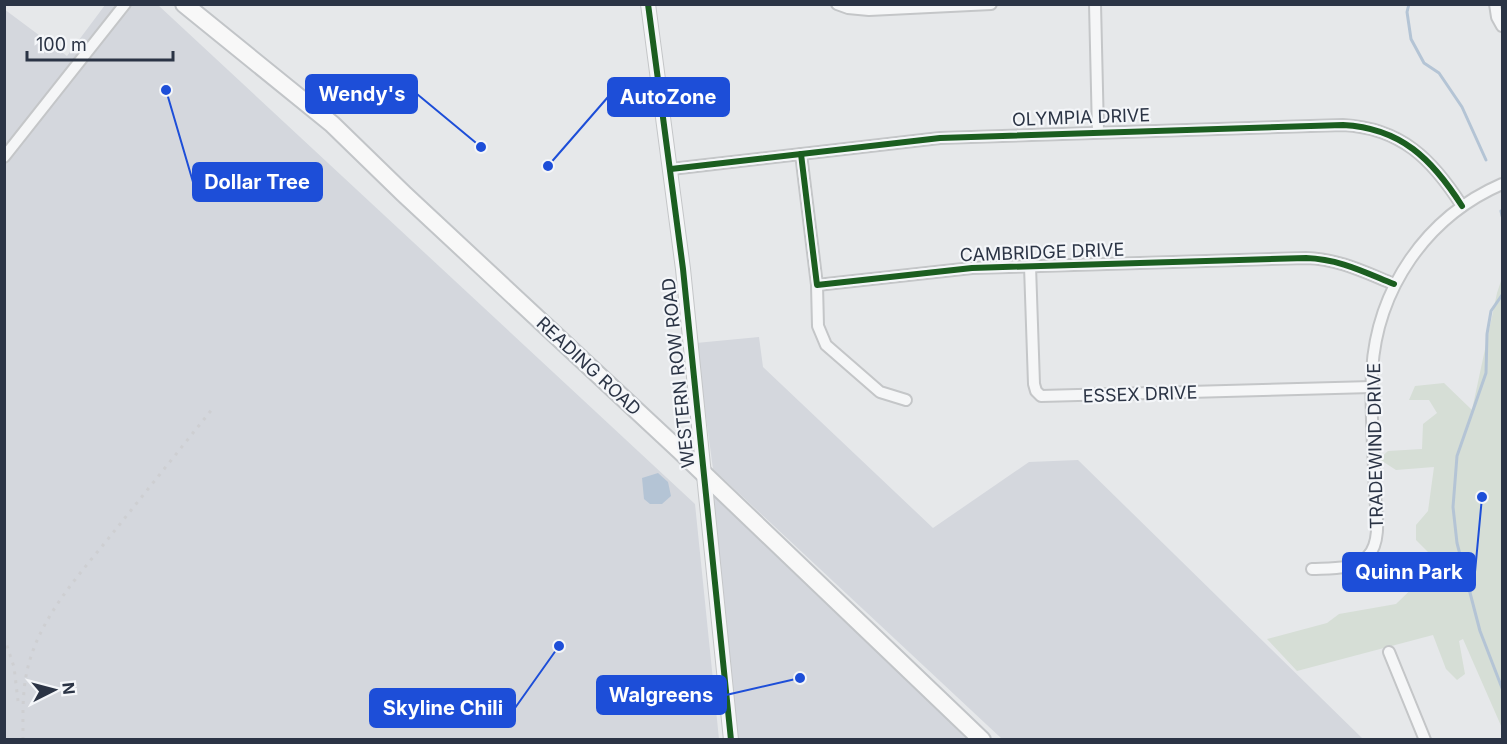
<svg xmlns="http://www.w3.org/2000/svg" width="1507" height="744" font-family="Inter,sans-serif">
	<style>
		.built { fill: #d4d7dd }
		.green { fill: #d6ded6 }
		.water { fill: #b4c4d5 }
		.lines { fill: none; stroke-linecap: round; stroke-linejoin: round }
		.stream { stroke: #b4c4d5; stroke-width: 3 }
		.minor-casing { stroke: #c4c6c8; stroke-width: 14 }
		.tertiary-casing { stroke: #c4c6c8; stroke-width: 16 }
		.primary-casing { stroke: #c2c5c8; stroke-width: 20 }
		.minor { stroke: #f5f6f7; stroke-width: 10 }
		.tertiary { stroke: #f5f6f7; stroke-width: 14 }
		.primary { stroke: #f8f8f8; stroke-width: 16 }
		.rail { stroke: #cecfd2; stroke-width: 3; stroke-dasharray: 3 6; stroke-linecap: butt }
		.cycleway-casing { stroke: #f4f6f9; stroke-width: 10 }
		.cycleway { stroke: #1b5e20; stroke-width: 6 }
		.labels { text-anchor: middle; dominant-baseline: central; stroke-width: 4.5; stroke-linejoin: round; paint-order: stroke }
		.street-label { font-size: 18px; fill: #2b3445; stroke: #f4f6f9 }
		.leader { fill: none; stroke: #1d4ed8; stroke-width: 2 }
		.callout-dot { fill: #1d4ed8; stroke: #f4f6f9; stroke-width: 2 }
		.callout { fill: #1d4ed8; stroke: #1d4ed8; stroke-width: 2 }
		.callout-label { font-size: 20px; text-anchor: middle; font-weight: bold; fill: #fff }
	</style>
	<rect width="100%" height="100%" fill="#e6e8ea"/>
	<g class="built">
		<path d="M105 5H158L695 504 719 739H5L4 9 67 56Z"/>
		<path d="M759 337 763 367 933 528 1029 462 1078 460 1363 739H1002L713 469 696 343Z"/>
		<path d="M704 475 982 739H732Z"/>
	</g>
	<path class="green" d="M1502 278V728L1463 639 1459 641 1465 674 1457 680 1446 669 1433 635 1297 671 1267 639 1327 623 1339 614 1396 604 1431 570 1428 552 1416 540V525L1428 511 1434 467 1396 470 1379 459 1388 451 1422 449 1423 424 1437 413 1429 400H1409L1415 386 1444 383 1472 410 1497 293Z"/>
	<path class="water" d="M658 473 668 482 671 496 662 504H650L644 499 642 478Z"/>
	<g class="lines">
		<g class="stream">
			<path d="M1409 4 1407 12 1411 39 1424 63 1439 73 1462 107 1486 160"/>
			<path d="M1501 211 1502 216"/>
			<path d="M1502 295 1491 311 1487 334 1486 373 1457 456 1453 507 1457 543 1480 631 1502 688"/>
		</g>
		<g class="minor-casing">
			<g id="minor">
				<path d="M837 4 848 8 869 10 991 4"/>
				<path d="M1095 4 1098 132"/>
				<path d="M1495 4 1497 17 1502 26"/>
				<path d="M801 154 817 285 972 268 1306 258C1339 259 1364 272 1394 284"/>
				<path d="M4 157 125 4"/>
				<path d="M671 169 940 138 1343 125C1401 128 1432 159 1462 206"/>
				<path d="M1030 266 1034 384 1036 391 1041 396 1372 387"/>
				<path d="M817 285 818 326 826 345 880 392 906 400"/>
				<path d="M1312 569C1329 568 1355 570 1368 556 1382 541 1376 512 1375 494 1374 454 1370 412 1372 371 1377 289 1426 217 1502 184"/>
				<path d="M1389 652 1425 740"/>
			</g>
		</g>
		<g class="tertiary-casing">
			<path id="tertiary" d="M648 4 683 269 731 740"/>
		</g>
		<g class="primary-casing">
			<path id="primary" d="M184 4 332 124 404 194 680 451 982 740"/>
		</g>
		<use href="#minor" class="minor"/>
		<use href="#tertiary" class="tertiary"/>
		<use href="#primary" class="primary"/>
		<g class="rail">
			<path d="M4 637 14 667 18 701"/>
			<path d="M23 740C23 717 22 694 27 671 39 616 82 572 116 529 148 489 181 448 213 408"/>
		</g>
		<g class="cycleway-casing">
			<g id="cycleway">
				<path d="M648 4 683 269 731 740"/>
				<path d="M801 154 817 285 972 268 1306 258C1339 259 1364 272 1394 284"/>
				<path d="M671 169 940 138 1343 125C1401 128 1432 159 1462 206"/>
			</g>
		</g>
		<use href="#cycleway" class="cycleway"/>
	</g>
	<g class="labels">
		<g class="street-label">
			<text transform="translate(1081 117) rotate(-2)">OLYMPIA DRIVE</text>
			<text transform="translate(1042 252) rotate(-2)">CAMBRIDGE DRIVE</text>
			<text transform="translate(589 366) rotate(43)">READING ROAD</text>
			<text transform="translate(678 373) rotate(-96)">WESTERN ROW ROAD</text>
			<text transform="translate(1140 394) rotate(-2)">ESSEX DRIVE</text>
			<text transform="translate(1375 446) rotate(-91)">TRADEWIND DRIVE</text>
		</g>
	</g>
	<path class="leader" d="M481 147L417 94M548 166L608 97M166 90L193 182M1482 497L1475 572M800 678L726 695M559 646L515 708"/>
	<g class="callout-dot">
		<circle cx="481" cy="147" r="6"/>
		<circle cx="548" cy="166" r="6"/>
		<circle cx="166" cy="90" r="6"/>
		<circle cx="1482" cy="497" r="6"/>
		<circle cx="800" cy="678" r="6"/>
		<circle cx="559" cy="646" r="6"/>
	</g>
	<g class="callout">
		<rect x="306" y="75" width="111" height="38" rx="6"/>
		<rect x="608" y="78" width="121" height="38" rx="6"/>
		<rect x="193" y="163" width="129" height="38" rx="6"/>
		<rect x="1343" y="553" width="132" height="38" rx="6"/>
		<rect x="597" y="676" width="129" height="38" rx="6"/>
		<rect x="370" y="689" width="145" height="38" rx="6"/>
	</g>
	<g class="callout-label">
		<text x="362" y="101">Wendy's</text>
		<text x="668" y="104">AutoZone</text>
		<text x="257" y="189">Dollar Tree</text>
		<text x="1409" y="579">Quinn Park</text>
		<text x="661" y="702">Walgreens</text>
		<text x="443" y="715">Skyline Chili</text>
	</g>
	<rect width="1507" height="744" fill="none" stroke="#2b3445" stroke-width="12"/>
	<g transform="translate(54 690) rotate(84)" stroke="#f4f6f9" stroke-width="4.5" paint-order="stroke">
	<path d="M0-4.5L10 22L0 15L-10 22Z" fill="#2b3445"/>
	<text y="-9" font-size="16" font-weight="bold" text-anchor="middle" fill="#2b3445">N</text>
	</g>
	<path d="M27 51v9h146v-9" fill="none" stroke="#2b3445" stroke-width="3"/>
	<text x="36" y="51" font-size="18" fill="#2b3445" stroke="#f4f6f9" stroke-width="4.5" paint-order="stroke">100 m</text>
</svg>
